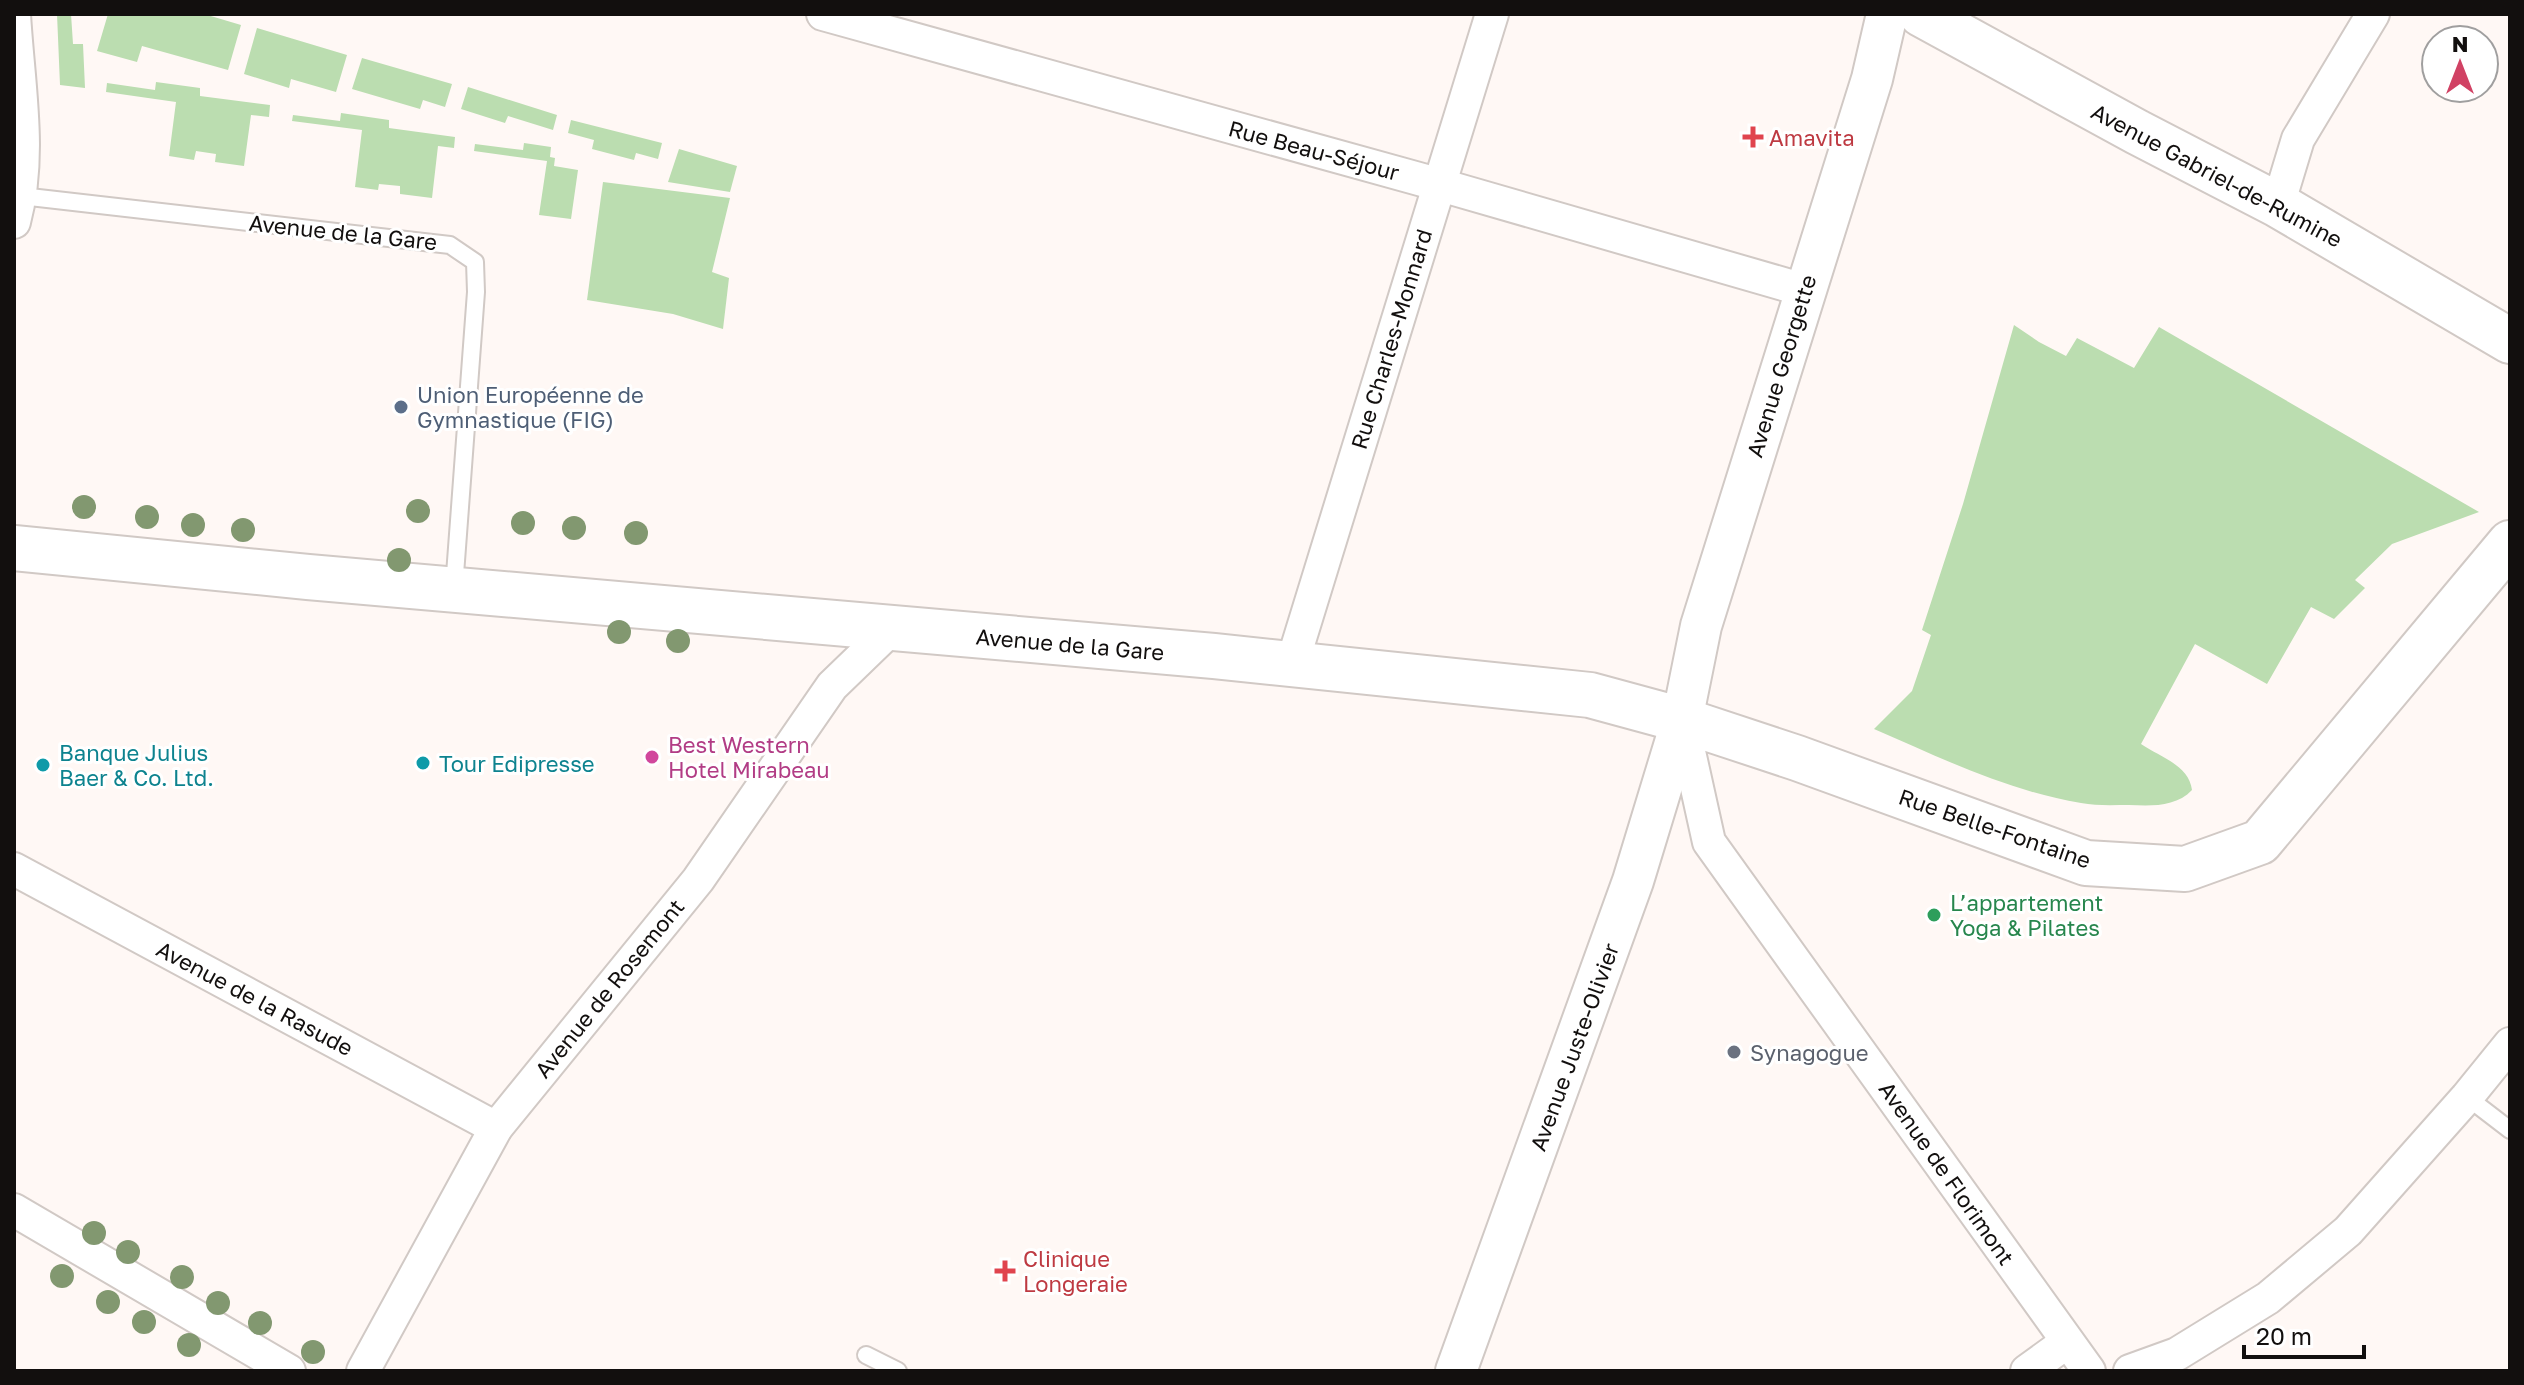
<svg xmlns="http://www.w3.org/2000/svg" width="2524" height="1385" font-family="'Golos Text',sans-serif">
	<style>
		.green { fill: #bbddb0 }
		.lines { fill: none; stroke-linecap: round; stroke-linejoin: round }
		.service-casing { stroke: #d1c9c5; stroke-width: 20 }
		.minor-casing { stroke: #d1c9c5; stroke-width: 36 }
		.tertiary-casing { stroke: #d1c9c5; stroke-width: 44 }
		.secondary-casing { stroke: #d1c9c5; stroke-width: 48 }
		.primary-casing { stroke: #d1c9c5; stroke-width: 48 }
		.service { stroke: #fff; stroke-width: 16 }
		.minor { stroke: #fff; stroke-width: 32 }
		.tertiary { stroke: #fff; stroke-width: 40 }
		.secondary { stroke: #fff; stroke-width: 44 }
		.primary { stroke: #fff; stroke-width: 44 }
		.tree { fill: #829870 }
		.health-dot { fill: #e0444e; stroke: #fff; stroke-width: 3 }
		.service-dot { fill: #5c6f8a; stroke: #fff; stroke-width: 3 }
		.hotel-dot { fill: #d1479c; stroke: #fff; stroke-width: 3 }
		.culture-dot { fill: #0f9aa8; stroke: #fff; stroke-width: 3 }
		.leisure-dot { fill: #2e9e5b; stroke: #fff; stroke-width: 3 }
		.worship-dot { fill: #6b7280; stroke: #fff; stroke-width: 3 }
		.labels { text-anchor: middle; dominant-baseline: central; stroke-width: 6; stroke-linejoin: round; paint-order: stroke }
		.health-label { font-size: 22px; fill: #be3a42; stroke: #fff; text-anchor: start }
		.street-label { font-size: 22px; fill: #120f0e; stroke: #fff }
		.service-label { font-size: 22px; fill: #4e5e75; stroke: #fff; text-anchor: start }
		.hotel-label { font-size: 22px; fill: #b23c85; stroke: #fff; text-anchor: start }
		.culture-label { font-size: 22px; fill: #0d838f; stroke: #fff; text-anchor: start }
		.leisure-label { font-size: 22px; fill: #27864d; stroke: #fff; text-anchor: start }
		.worship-label { font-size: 22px; fill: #5b616d; stroke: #fff; text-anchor: start }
	</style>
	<rect width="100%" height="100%" fill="#fff8f5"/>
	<g class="green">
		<path d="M57 14H71L73 44H83L85 88 60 85Z"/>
		<path d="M108 14H204L241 25 228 70 142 46 137 62 97 51Z"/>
		<path d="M257 28 347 55 336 92 291 79 289 88 244 74Z"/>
		<path d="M362 58 452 84 445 107 423 100 420 109 352 89Z"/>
		<path d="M156 82 200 88V96L270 105 269 117 251 115 244 166 215 162 216 154 196 151 194 160 169 156 176 102 106 92 107 83 155 90Z"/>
		<path d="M468 87 557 115 553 130 508 116 505 123 461 109Z"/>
		<path d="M341 113 389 120V128L455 137 454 148 438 146 432 198 400 194V186L379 184 378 190 355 187 362 130 292 121 293 115 340 121Z"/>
		<path d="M571 120 662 143 658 159 636 153 634 160 592 149 594 140 568 133Z"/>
		<path d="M524 143 551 147 550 157 555 158 554 166 578 170 571 219 539 215 547 161 474 151 475 144 523 150Z"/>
		<path d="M679 149 737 166 730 192 668 182Z"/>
		<path d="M603 182 730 198 712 272 729 278 723 329 673 314 587 300Z"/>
		<path d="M2014 325 2039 342 2066 356 2077 338 2134 368 2159 327 2479 512 2392 544 2355 580 2365 588 2334 619 2311 607 2267 684 2195 644 2141 744C2160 757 2189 765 2192 790 2176 807 2152 806 2129 805 2114 805 2096 806 2081 803 2008 791 1941 758 1874 729L1912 691 1931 635 1922 630 1963 504Z"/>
	</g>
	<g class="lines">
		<g class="service-casing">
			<g id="service">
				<path d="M21 196 450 245 475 262 476 292 454 588"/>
				<path d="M2467 1097 2510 1130"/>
				<path d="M866 1355 898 1371"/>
			</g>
		</g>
		<g class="minor-casing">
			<g id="minor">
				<path d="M823 14 1437 184 1804 290"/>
				<path d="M2278 205 2298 139 2373 14"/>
				<path d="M14 222C32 154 18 84 14 14"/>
				<path d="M1292 664 1492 14"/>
				<path d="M1682 720 1709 842 2089 1371"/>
				<path d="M14 869 496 1128"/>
				<path d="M14 1210 289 1371"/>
				<path d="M363 1371 496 1128 698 880 832 686 891 629"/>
				<path d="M2027 1371 2067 1342"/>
				<path d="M2130 1371 2177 1354 2268 1298 2348 1231 2467 1097 2510 1044"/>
			</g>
		</g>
		<g class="tertiary-casing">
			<path id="tertiary" d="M1456 1371 1633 881 1682 720 1701 626 1872 79 1887 14"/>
		</g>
		<g class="secondary-casing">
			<path id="secondary" d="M14 548 308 577 1214 656 1590 695 1682 720 1797 758 2086 863 2185 869 2260 842 2510 543"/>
		</g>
		<g class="primary-casing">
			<path id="primary" d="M1921 14 2137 132 2278 205 2510 341"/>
		</g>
		<use href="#service" class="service"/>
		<use href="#minor" class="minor"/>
		<use href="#tertiary" class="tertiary"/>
		<use href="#secondary" class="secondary"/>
		<use href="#primary" class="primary"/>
	</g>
	<g class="tree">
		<circle cx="84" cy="507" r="12"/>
		<circle cx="418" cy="511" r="12"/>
		<circle cx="147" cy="517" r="12"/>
		<circle cx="523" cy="523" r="12"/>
		<circle cx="193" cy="525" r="12"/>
		<circle cx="574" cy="528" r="12"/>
		<circle cx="243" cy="530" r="12"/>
		<circle cx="636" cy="533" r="12"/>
		<circle cx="399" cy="560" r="12"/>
		<circle cx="619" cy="632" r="12"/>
		<circle cx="678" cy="641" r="12"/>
		<circle cx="94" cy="1233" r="12"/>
		<circle cx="128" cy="1252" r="12"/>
		<circle cx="62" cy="1276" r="12"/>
		<circle cx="182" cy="1277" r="12"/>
		<circle cx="108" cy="1302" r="12"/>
		<circle cx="218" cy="1303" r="12"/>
		<circle cx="144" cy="1322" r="12"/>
		<circle cx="260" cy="1323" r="12"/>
		<circle cx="189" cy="1345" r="12"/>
		<circle cx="313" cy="1352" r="12"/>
	</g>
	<g class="health-dot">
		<path d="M1749 125h8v8h8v8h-8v8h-8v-8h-8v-8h8z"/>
		<path d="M1001 1259h8v8h8v8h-8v8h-8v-8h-8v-8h8z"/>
	</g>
	<circle class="service-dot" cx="401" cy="407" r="8"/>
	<circle class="hotel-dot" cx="652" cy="757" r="8"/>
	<g class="culture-dot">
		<circle cx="423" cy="763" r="8"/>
		<circle cx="43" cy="765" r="8"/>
	</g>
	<circle class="leisure-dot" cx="1934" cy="915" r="8"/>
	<circle class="worship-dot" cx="1734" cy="1052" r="8"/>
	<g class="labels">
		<g class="health-label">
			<text x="1769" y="137">Amavita</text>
			<text x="1023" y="1258">Clinique<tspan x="1023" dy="25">Longeraie</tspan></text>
		</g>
		<g class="street-label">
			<text transform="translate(1314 150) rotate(15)">Rue Beau-Séjour</text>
			<text transform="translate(2217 175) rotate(28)">Avenue Gabriel-de-Rumine</text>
			<text transform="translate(343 232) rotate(6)">Avenue de la Gare</text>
			<text transform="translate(1391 339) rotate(-73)">Rue Charles-Monnard</text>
			<text transform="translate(1781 366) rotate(-73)">Avenue Georgette</text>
			<text transform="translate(1070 644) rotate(5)">Avenue de la Gare</text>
			<text transform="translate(1995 828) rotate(19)">Rue Belle-Fontaine</text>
			<text transform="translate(609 988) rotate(-51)">Avenue de Rosemont</text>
			<text transform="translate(255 998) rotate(28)">Avenue de la Rasude</text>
			<text transform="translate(1574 1047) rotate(-70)">Avenue Juste-Olivier</text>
			<text transform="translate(1947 1173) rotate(55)">Avenue de Florimont</text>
		</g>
		<g class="service-label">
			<text x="417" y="394">Union Européenne de<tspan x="417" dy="25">Gymnastique (FIG)</tspan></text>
		</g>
		<g class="hotel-label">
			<text x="668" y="744">Best Western<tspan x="668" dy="25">Hotel Mirabeau</tspan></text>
		</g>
		<g class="culture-label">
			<text x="59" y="752">Banque Julius<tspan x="59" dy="25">Baer &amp; Co. Ltd.</tspan></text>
			<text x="439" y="763">Tour Edipresse</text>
		</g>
		<g class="leisure-label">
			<text x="1950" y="902">L’appartement<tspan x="1950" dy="25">Yoga &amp; Pilates</tspan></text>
		</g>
		<g class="worship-label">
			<text x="1750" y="1052">Synagogue</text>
		</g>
	</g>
	<rect width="2524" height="1385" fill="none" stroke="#120f0e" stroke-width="32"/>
	<g transform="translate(2460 64)"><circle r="38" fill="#ffffff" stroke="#a09f9f" stroke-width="2"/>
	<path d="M0-6L14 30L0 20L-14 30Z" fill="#d14264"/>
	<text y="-12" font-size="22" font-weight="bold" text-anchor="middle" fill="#120f0e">N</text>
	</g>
	<path d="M2244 1345v12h120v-12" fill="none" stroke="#120f0e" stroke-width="4"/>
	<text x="2256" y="1345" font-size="24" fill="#120f0e" stroke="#ffffff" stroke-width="6" paint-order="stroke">20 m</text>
</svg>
